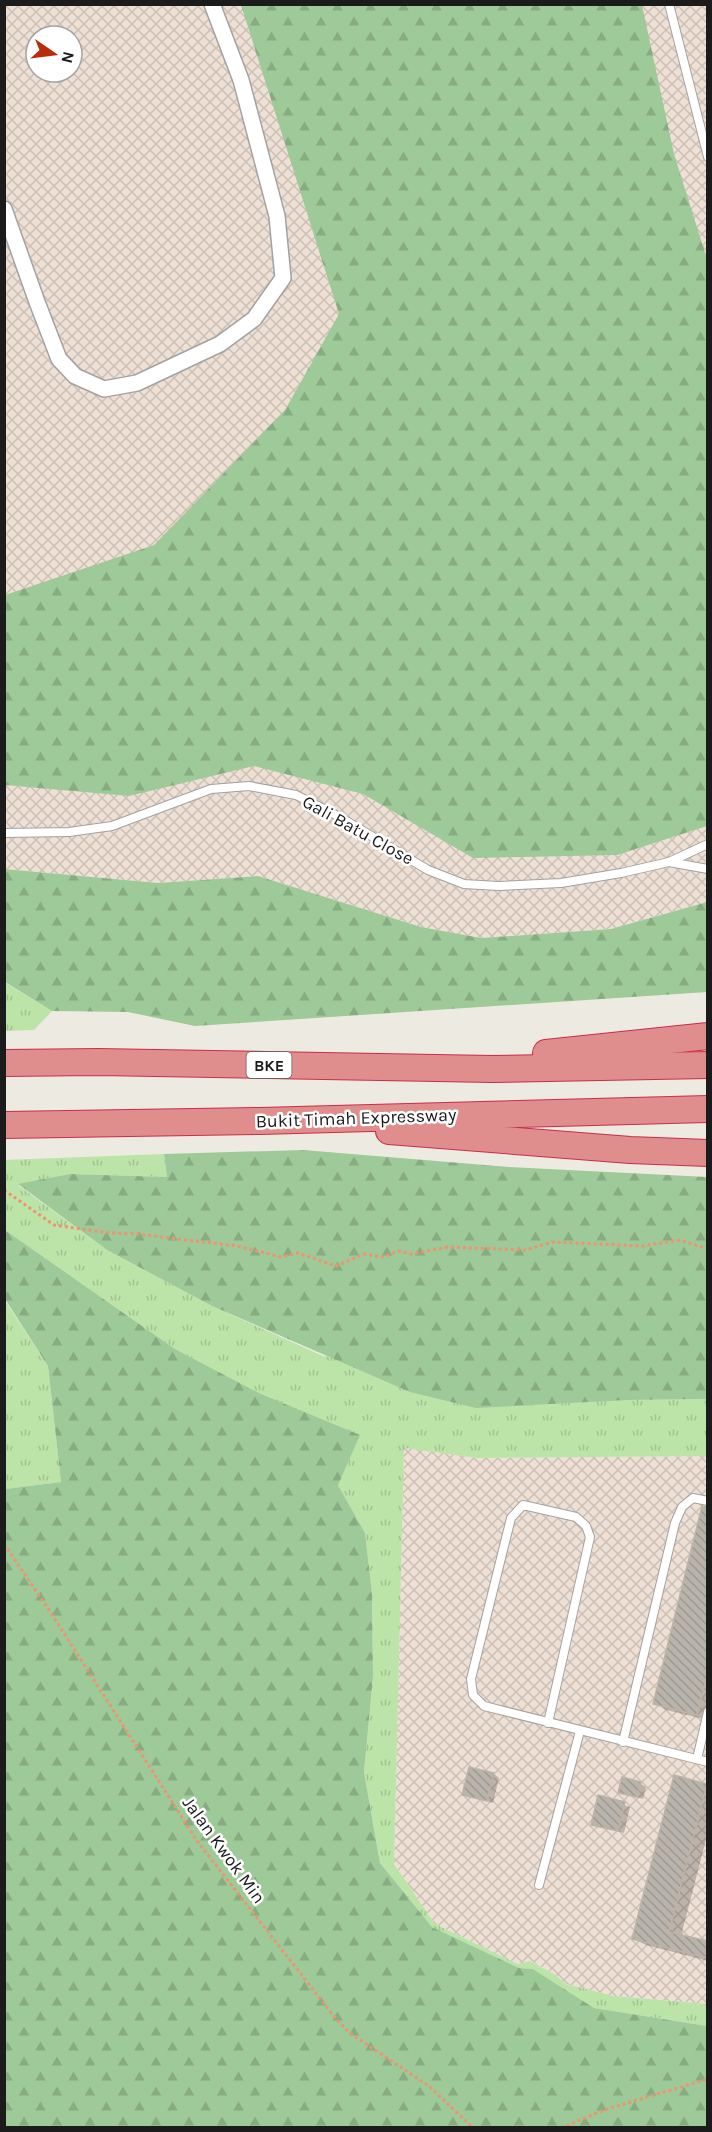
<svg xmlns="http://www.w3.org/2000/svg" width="712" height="2132" font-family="Karla,sans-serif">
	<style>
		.military { fill: url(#military-cross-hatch); fill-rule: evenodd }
		.grass { fill: url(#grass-tufts) }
		.forest { fill: url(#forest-firs) }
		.shadow { fill: #0003 }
		.building { fill: url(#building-back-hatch); stroke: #bdb4a5; stroke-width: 1.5 }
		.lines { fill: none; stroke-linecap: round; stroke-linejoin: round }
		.service-casing { stroke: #a2a2a2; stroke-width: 10 }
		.minor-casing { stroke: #a2a2a2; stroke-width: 18 }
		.motorway-casing { stroke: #ca2e48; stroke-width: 28 }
		.path { stroke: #f0936e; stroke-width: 3; stroke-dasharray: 3 3; stroke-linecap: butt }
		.service { stroke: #fff; stroke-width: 8 }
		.minor { stroke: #fff; stroke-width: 15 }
		.motorway { stroke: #e08d8d; stroke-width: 26 }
		.labels { text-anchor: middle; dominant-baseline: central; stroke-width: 5; stroke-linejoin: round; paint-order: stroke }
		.shield { fill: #fff; stroke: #5f5f5f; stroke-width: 1.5 }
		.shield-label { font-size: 16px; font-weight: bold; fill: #1b1b1b }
		.street-label { font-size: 18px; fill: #1b1b1b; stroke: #fff }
	</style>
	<defs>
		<pattern id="military-cross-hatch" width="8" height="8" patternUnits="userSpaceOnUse" patternTransform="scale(1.5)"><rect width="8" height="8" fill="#eee0d5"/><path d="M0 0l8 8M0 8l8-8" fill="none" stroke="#ccc0b6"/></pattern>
		<pattern id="grass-tufts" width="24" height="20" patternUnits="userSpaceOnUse" patternTransform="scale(1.5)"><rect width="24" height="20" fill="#bce4a9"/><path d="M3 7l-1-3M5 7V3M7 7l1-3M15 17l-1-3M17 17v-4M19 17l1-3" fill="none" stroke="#a1c391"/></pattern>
		<pattern id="forest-firs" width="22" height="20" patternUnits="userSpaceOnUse" patternTransform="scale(1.5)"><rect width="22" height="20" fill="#9ec998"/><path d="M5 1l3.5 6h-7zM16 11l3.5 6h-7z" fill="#88ac82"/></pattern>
		<pattern id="building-back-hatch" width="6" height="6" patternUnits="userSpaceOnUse" patternTransform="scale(1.5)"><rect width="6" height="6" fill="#b8b3ab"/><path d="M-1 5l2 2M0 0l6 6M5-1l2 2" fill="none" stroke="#9e9993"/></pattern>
	</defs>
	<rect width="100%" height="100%" fill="#eceae1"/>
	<g class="military">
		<path d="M4 5H707V902L611 929 481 938 421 927 258 876 158 883 5 869ZM36 36H72V72H36Z"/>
		<path d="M404 1447 477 1458 707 1456V2004L614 1996 566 1984 554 1974 531 1961 518 1964 435 1924 394 1864Z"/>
	</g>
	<g class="grass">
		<path d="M4 982 52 1011 34 1030 5 1031Z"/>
		<path d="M164 1154 167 1177 70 1174 18 1185 107 1250 212 1306 323 1356 627 1400 707 1399V1456L477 1458 404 1448 394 1864 435 1924 518 1964 530 1961 554 1974 566 1984 614 1996 707 2004V2026L594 2008 533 1969 519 1968 432 1927 380 1863 364 1772 373 1677 372 1593 365 1533 338 1485 261 1394 175 1349 5 1230 4 1160Z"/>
		<path d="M4 1299 48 1366 61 1482 5 1489Z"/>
	</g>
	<g class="forest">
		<path d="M241 5H642L674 154 707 259V826L617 855 473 858 363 794 254 766 129 796 5 785V595L154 545 285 410 339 314Z"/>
		<path d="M4 869 158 883 258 876 421 927 481 938 611 929 707 902V992L195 1026 128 1012 52 1011 5 982Z"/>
		<path d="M303 1150 509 1167 707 1177V1399L627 1400 476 1408 410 1392 212 1306 107 1250 18 1184 70 1174 167 1177 164 1154Z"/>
		<path d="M5 1230 175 1349 261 1394 360 1435 338 1485 365 1533 372 1593 373 1677 364 1772 380 1863 432 1927 519 1968 533 1969 594 2008 707 2026V2127H5V1489L61 1482 48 1366 5 1299Z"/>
	</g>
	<g class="shadow">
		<path d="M708 1508V1720L666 1710 655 1703Z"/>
		<path d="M494 1774 499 1778 493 1803 464 1794Z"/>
		<path d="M641 1784 646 1787 643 1799 620 1792Z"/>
		<path d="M706 1785 708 1832 681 1936 708 1943V1961L646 1945 634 1939Z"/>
		<path d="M599 1797 630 1807 624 1833 592 1824Z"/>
	</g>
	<g class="building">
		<path d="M702 1506 708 1507V1673L697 1715 653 1704Z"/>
		<path d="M469 1767 494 1773 487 1801 462 1795Z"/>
		<path d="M674 1775 707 1784 669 1932 708 1941V1958L632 1939Z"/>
		<path d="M622 1777 641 1782 637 1797 618 1793Z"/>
		<path d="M598 1795 625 1802 618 1831 591 1825Z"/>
	</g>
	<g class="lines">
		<g class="service-casing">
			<g id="service">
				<path d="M669 4 708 157"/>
				<path d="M4 833 69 832 112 826 211 789 249 786 296 795 338 816 428 870 464 884 498 886 561 883 621 873 669 862 708 844"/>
				<path d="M669 862 708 869"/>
				<path d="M548 1723 590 1537 586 1526 576 1517 523 1505 511 1518 471 1679 473 1695 484 1706 708 1762"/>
				<path d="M623 1742 675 1523 682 1507 693 1498 708 1501"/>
				<path d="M697 1759 708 1712"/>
				<path d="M539 1885 580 1731"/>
			</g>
		</g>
		<g class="minor-casing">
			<path id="minor" d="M4 209 37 302 59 359 75 376 104 389 137 383 220 344 254 319 283 278 277 216 241 80 212 4"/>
		</g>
		<g class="motorway-casing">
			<g id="motorway">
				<path d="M546 1053 708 1036"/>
				<path d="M4 1063 98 1062 492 1069 708 1065"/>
				<path d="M4 1125 260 1121 708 1109"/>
				<path d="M389 1131 630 1150 708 1153"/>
			</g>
		</g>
		<g class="path">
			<path d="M4 1190 54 1225 109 1233 137 1234 237 1246 281 1257 298 1253 336 1266 364 1254 383 1257 399 1251 411 1254 448 1247 526 1250 552 1242 643 1246 680 1240 708 1249"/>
			<path d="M4 1544 51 1613 197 1841 336 2019 351 2034 429 2086 473 2128"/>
			<path d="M561 2128 604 2110 708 2079"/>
		</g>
		<use href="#service" class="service"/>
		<use href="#minor" class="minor"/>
		<use href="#motorway" class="motorway"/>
	</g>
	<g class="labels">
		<rect class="shield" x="246.5" y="1052" width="45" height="26" rx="4.5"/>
		<g class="shield-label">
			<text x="269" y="1065">BKE</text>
		</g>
		<g class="street-label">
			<text transform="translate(358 830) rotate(29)">Gali Batu Close</text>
			<text transform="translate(356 1118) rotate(-2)">Bukit Timah Expressway</text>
			<text transform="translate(224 1850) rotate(54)">Jalan Kwok Min</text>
		</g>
	</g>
	<rect width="712" height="2132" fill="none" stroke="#1b1b1b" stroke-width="12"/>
	<g transform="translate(54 54) rotate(104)"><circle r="28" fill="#ffffff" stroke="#a4a4a4" stroke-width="1.5"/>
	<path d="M0-4.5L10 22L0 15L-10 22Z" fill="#ba2b0c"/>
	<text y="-9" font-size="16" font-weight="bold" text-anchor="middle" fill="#1b1b1b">N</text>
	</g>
</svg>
